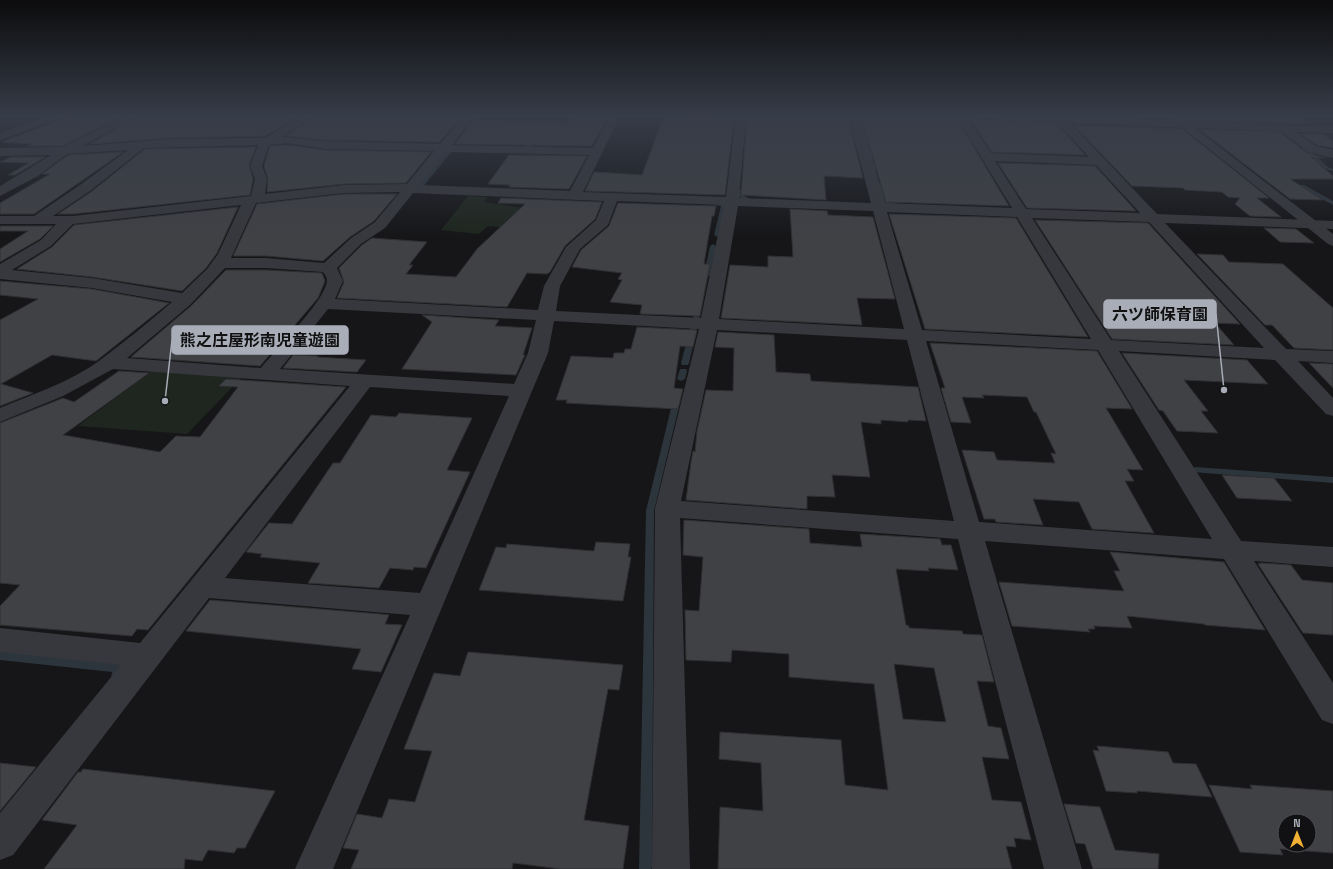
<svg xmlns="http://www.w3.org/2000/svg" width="1333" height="869" font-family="'Space Grotesk','Noto Sans JP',sans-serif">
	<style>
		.green { fill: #1e261f }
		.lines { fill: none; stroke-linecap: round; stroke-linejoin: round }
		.stream { fill: #2c353c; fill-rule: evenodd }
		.building { fill: #404145; stroke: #303034; fill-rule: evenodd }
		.minor { fill: #37383d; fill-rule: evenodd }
		.tertiary { fill: #37383d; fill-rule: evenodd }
		.leader { fill: none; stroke: #a8adb8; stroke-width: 1.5 }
		.callout-dot { fill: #a8adb8; stroke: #111113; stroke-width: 1.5 }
		.callout { fill: #a8adb8; stroke: #a8adb8; stroke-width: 1.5 }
		.callout-label { font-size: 16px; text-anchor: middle; font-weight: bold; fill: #111 }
	</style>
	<rect width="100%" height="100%" fill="#161618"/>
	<g class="green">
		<path d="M468 196 487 197 484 202 529 209 522 216 512 215 500 227 488 226 479 234 441 230Z"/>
		<path d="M153 370 243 376 187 434 78 426Z"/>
	</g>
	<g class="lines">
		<g class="stream">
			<path d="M476 116H480L469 129H467V127Z"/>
			<path d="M550 116H554L529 149H525V147Z"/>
			<path d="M862 116H866V128L875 161 871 160 862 128Z"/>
			<path d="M1264 130 1283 131 1285 132 1283 133 1264 132 1254 134 1252 133Z"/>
			<path d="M1302 146H1306L1328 167 1333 169V171L1324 169 1302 148Z"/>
			<path d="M448 150 452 151 422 188H418V186Z"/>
			<path d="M872 163H876L878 170H874Z"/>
			<path d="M878 183 882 184 887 201 901 205V207L883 203Z"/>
			<path d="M1300 185H1304L1333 201V205L1300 187Z"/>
			<path d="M739 189 743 190V195L750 199H756L758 200C752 204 745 200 739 197Z"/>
			<path d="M716 202H724L727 204 720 235 717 237 714 235 721 206 714 205 713 204Z"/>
			<path d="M713 244 716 246 710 275 707 277 704 275 710 246Z"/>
			<path d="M699 304 702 306 689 363 688 365H682L681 363 696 306Z"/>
			<path d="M680 369H686L687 371 685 379 681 381 677 379Z"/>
			<path d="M674 396H677L681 398 654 511 652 867 651 869H639L646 511Z"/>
			<path d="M1195 467 1333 477V483L1192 472 1191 470Z"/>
			<path d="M0 650 118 663 122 665C124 670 123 676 121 681L117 683 113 681 111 678 112 672 0 660Z"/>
		</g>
	</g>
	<g class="building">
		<path d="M70 116H123L62 146H27L32 144 2 142Z"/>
		<path d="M139 116H300L265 136 169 138 90 144Z"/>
		<path d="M315 116H460L456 119H460L439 142 325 140 286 136Z"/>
		<path d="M664 116 734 117 725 195 585 191 594 172 642 175Z"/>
		<path d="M751 116H852L850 126 863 178 824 176 826 200 741 195 747 118H750Z"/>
		<path d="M864 116H955L1009 206 886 202 864 126Z"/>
		<path d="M968 116H972L978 120 1056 123 1085 155 992 152Z"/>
		<path d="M1089 116H1167L1169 119Z"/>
		<path d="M1181 116H1295L1308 124 1186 120Z"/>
		<path d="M576 117 607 118 592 146 455 144 474 120 569 123 572 118Z"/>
		<path d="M1074 125 1182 129 1269 198H1257L1281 217 1250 216 1235 204 1240 198 1228 197 1222 192 1185 190 1183 188 1132 186Z"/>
		<path d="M1199 129 1280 132 1307 153 1326 158 1311 157 1333 176V179H1290L1323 200 1290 199Z"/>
		<path d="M1301 134H1323L1333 141V148L1317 145Z"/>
		<path d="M287 145 325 150 431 152 406 183 344 184 267 192 268 179 264 166 270 146Z"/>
		<path d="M256 147 249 165 253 179 250 195 73 214H58L91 192 145 149Z"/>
		<path d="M123 152 34 214H0V203L50 174H42L68 155Z"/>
		<path d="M509 155 587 156 569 189 509 187 510 185 488 184Z"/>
		<path d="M11 157H45L15 175H8L29 163 0 162Z"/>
		<path d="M998 163 1095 166 1136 211 1027 208Z"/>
		<path d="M344 194H397L374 221 350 237 323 261 266 256H233L257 204Z"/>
		<path d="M501 198 602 202 595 219 565 246 550 272 547 274 527 273 507 307 337 298 344 282 339 268 362 245 372 238 427 242 409 265H413L406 274 456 277 477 249 525 204 498 203Z"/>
		<path d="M618 203 716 206 714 216H712L704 264H710L700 316 640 314 642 305 610 302 622 280 618 279 622 273 572 267 581 250 609 226Z"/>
		<path d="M238 207 217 253 206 268 182 291 92 277 17 269 52 247 74 225Z"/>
		<path d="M790 209 827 211 828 215 873 217 895 299 857 298 862 325 721 318 730 265 768 267V256L793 257Z"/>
		<path d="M889 214 1016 218 1088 337 925 329Z"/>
		<path d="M1035 220 1148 223 1240 324 1215 323 1234 345 1112 339Z"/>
		<path d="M0 226H53L40 239 0 262V249L28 231H0Z"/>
		<path d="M1264 228 1296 229 1314 243 1280 242Z"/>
		<path d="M1197 254 1223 255 1229 262 1283 264 1333 308V350L1294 348 1272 325H1265Z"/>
		<path d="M226 270H266L322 273 325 281 318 298 260 366 131 357 191 306Z"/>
		<path d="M0 281 92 289 169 303 96 361 52 355 1 384 33 393 0 406V320L38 299 0 295Z"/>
		<path d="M422 315 499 320 495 326 532 328 523 355H525L523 359 516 375 402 369 432 322Z"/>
		<path d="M637 327 697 330 693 347 680 346 674 388 683 389 678 409 566 403 567 400H556L571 356 613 358 614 353H624L625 349H631Z"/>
		<path d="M718 332 774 335 776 372 810 374 811 381 918 387 926 421 908 420V422L881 420V424L861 422 870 477 832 475 835 497 807 496V509L686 500 691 462 693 451 695 452 697 431 706 390 733 391 734 348 715 347Z"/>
		<path d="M930 343 1097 351 1132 409 1106 408 1143 470 1127 469 1134 481H1125L1154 533 1092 529 1079 502 1033 499 1043 525 996 522 995 519H984L962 450 994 452 997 460 1055 463 1051 453 1056 454 1036 412H1034L1027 397 982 395 984 398 962 397 971 423 951 422 941 388H945Z"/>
		<path d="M1122 353 1247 360 1268 384 1184 380 1208 411H1201L1218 433 1177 431 1163 411 1159 410Z"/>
		<path d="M293 355 318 356 317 357 366 360 357 372 283 368Z"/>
		<path d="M1309 363 1333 364V388Z"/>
		<path d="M119 371 149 373 63 435 160 452 176 436 200 437 238 387 219 386 226 379 346 387 148 630 137 629 132 636 0 625V606L20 585 0 583V423L63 398 74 402Z"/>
		<path d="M399 413 472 418 447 470 470 472 426 568 414 567 413 570 390 568 379 588 308 583 320 563 260 557 262 554 246 552 269 523 292 524 333 463H340L371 415 396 417Z"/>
		<path d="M1222 475 1274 478 1292 501 1237 498Z"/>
		<path d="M684 520 809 529 810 543 862 547 860 534 940 539 942 545H951L958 570 928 568 929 571 896 569 906 625 909 626V628L962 631 963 634 982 635 994 682 977 681 988 726 1001 728 1009 759 982 757 992 800 1021 802 1031 840 1014 838 1016 847 1006 846 1012 869H718L720 807 763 811 761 763 719 759 720 732 841 740 845 785 888 790 874 684 789 677V654L732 650 731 662 686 660 685 610 699 611 703 557 683 555ZM894 664 934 668 946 722 903 719Z"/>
		<path d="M596 542 630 544 628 557H631L623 601 479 590 496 547 506 548 507 544 594 551Z"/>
		<path d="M1110 552 1224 562 1265 630 1205 625 1204 624 1127 616 1132 628 1094 626 1095 629H1088L1090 632 1012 626 999 582 1124 591 1114 571H1120Z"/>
		<path d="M1261 563 1291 565 1302 580 1333 583V635L1303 633 1258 564Z"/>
		<path d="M210 600 380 614 389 615 385 624 402 625 381 672 352 669 361 649 186 631Z"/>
		<path d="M468 652 623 665 619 690 608 689 584 820 629 826 623 869H561L513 863 512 869H351L359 850 343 848 357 814 382 818 389 799 415 802 432 751 404 749 434 673 460 676Z"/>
		<path d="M1097 746 1168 752 1173 763 1196 764 1212 797 1137 791V793L1106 791 1093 750 1099 751Z"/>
		<path d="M0 763 36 767 0 811Z"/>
		<path d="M83 769 180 780 275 791 245 848H237L234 853 208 850 202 861 185 859 184 869H44L77 825 42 820 78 772H81Z"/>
		<path d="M1209 785 1252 789 1250 785 1333 791V853L1280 849 1283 855 1240 852ZM1285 821H1309V845H1285Z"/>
		<path d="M1064 804 1100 807 1115 850 1159 854 1158 869H1093L1085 844 1076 843Z"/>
	</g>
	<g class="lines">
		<g class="minor">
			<path d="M47 116H61L60 118 0 140V133Z"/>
			<path d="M126 116H138L83 146 169 139 265 138 302 116H314L282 137 325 141 440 144 465 116H475L452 145 593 148 610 116H620L583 192 726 197 736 116H746L739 198 871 203 851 126 853 116H863V126L885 203 1012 208 956 116H966L991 153 1089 157 1057 122 978 119 973 116H1063L1333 127V133L1296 132 1316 146 1333 150V158L1308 152 1281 131 1070 123 1157 214 1333 221V229L1165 223 1286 349 1333 351V363L1298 361 1333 398V416L1326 414 1275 360 1119 351 1241 541 1333 547V567L1254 561 1333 683V724L1322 720 1224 559 985 541 1082 869H1044L958 539 680 518 690 869H652L655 509 699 329 554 321 548 353 532 391 333 869H295L410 615 209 598 13 855 0 860V813L121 665 0 652V628L140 643 350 386 113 369 63 396 0 422V408C33 394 70 382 99 361 124 342 149 322 172 302L92 288 0 279V264L41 240 56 224H0V216H34L80 185 128 150 67 154 38 176 0 196V186L51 155 0 156V148L62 147ZM287 143 325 149 434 151 407 184 344 185 265 194 267 179 262 166 269 145ZM258 145 250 166 255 179 251 196 73 216H53L90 191 144 148ZM447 152 589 155 570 191 420 185ZM995 161 1096 165 1140 213 1026 209ZM400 192 375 222 351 238 324 263 266 258H231L256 203 344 193ZM413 193 604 201 596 220 566 247 544 286 538 310 335 299 343 281 337 268 361 244 385 228ZM617 201 724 205 701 318 556 311 560 286 580 249 608 225ZM241 205 218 254 207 269 182 293 92 278 12 270 51 246 73 224ZM738 206 873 211 904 329 719 319ZM887 212 1017 217 1091 339 922 330ZM1032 218 1149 222 1264 348 1111 340ZM225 268H266L323 272C325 275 327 277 327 281 325 301 275 350 261 368L127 358 190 305ZM328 309 536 320 528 353 514 384 280 369ZM717 330 907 340 954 521 681 501ZM926 341 1098 350 1212 539 979 522ZM370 387 509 396 420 593 225 578Z"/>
		</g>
		<path class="tertiary" d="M1168 116H1179L1333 234V246L1328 244Z"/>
	</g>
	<linearGradient id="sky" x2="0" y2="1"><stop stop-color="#0c0c0d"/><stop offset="0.49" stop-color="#363c48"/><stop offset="1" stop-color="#363c48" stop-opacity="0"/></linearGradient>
	<rect width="1333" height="237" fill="url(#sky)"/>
	<path class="leader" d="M1224 390L1216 314M165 401L172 340"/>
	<g class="callout-dot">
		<circle cx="1224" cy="390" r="4"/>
		<circle cx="165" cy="401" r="4"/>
	</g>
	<g class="callout">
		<rect x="1104" y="300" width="112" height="28" rx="4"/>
		<rect x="172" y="326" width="176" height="28" rx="4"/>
	</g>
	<g class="callout-label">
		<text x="1160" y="320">六ツ師保育園</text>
		<text x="260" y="346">熊之庄屋形南児童遊園</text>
	</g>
	<g transform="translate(1297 833)"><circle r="19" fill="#111113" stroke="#4d4f55"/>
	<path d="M0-3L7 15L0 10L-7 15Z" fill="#f2b134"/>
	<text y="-6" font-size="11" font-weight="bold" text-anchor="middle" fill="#a8adb8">N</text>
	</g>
</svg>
